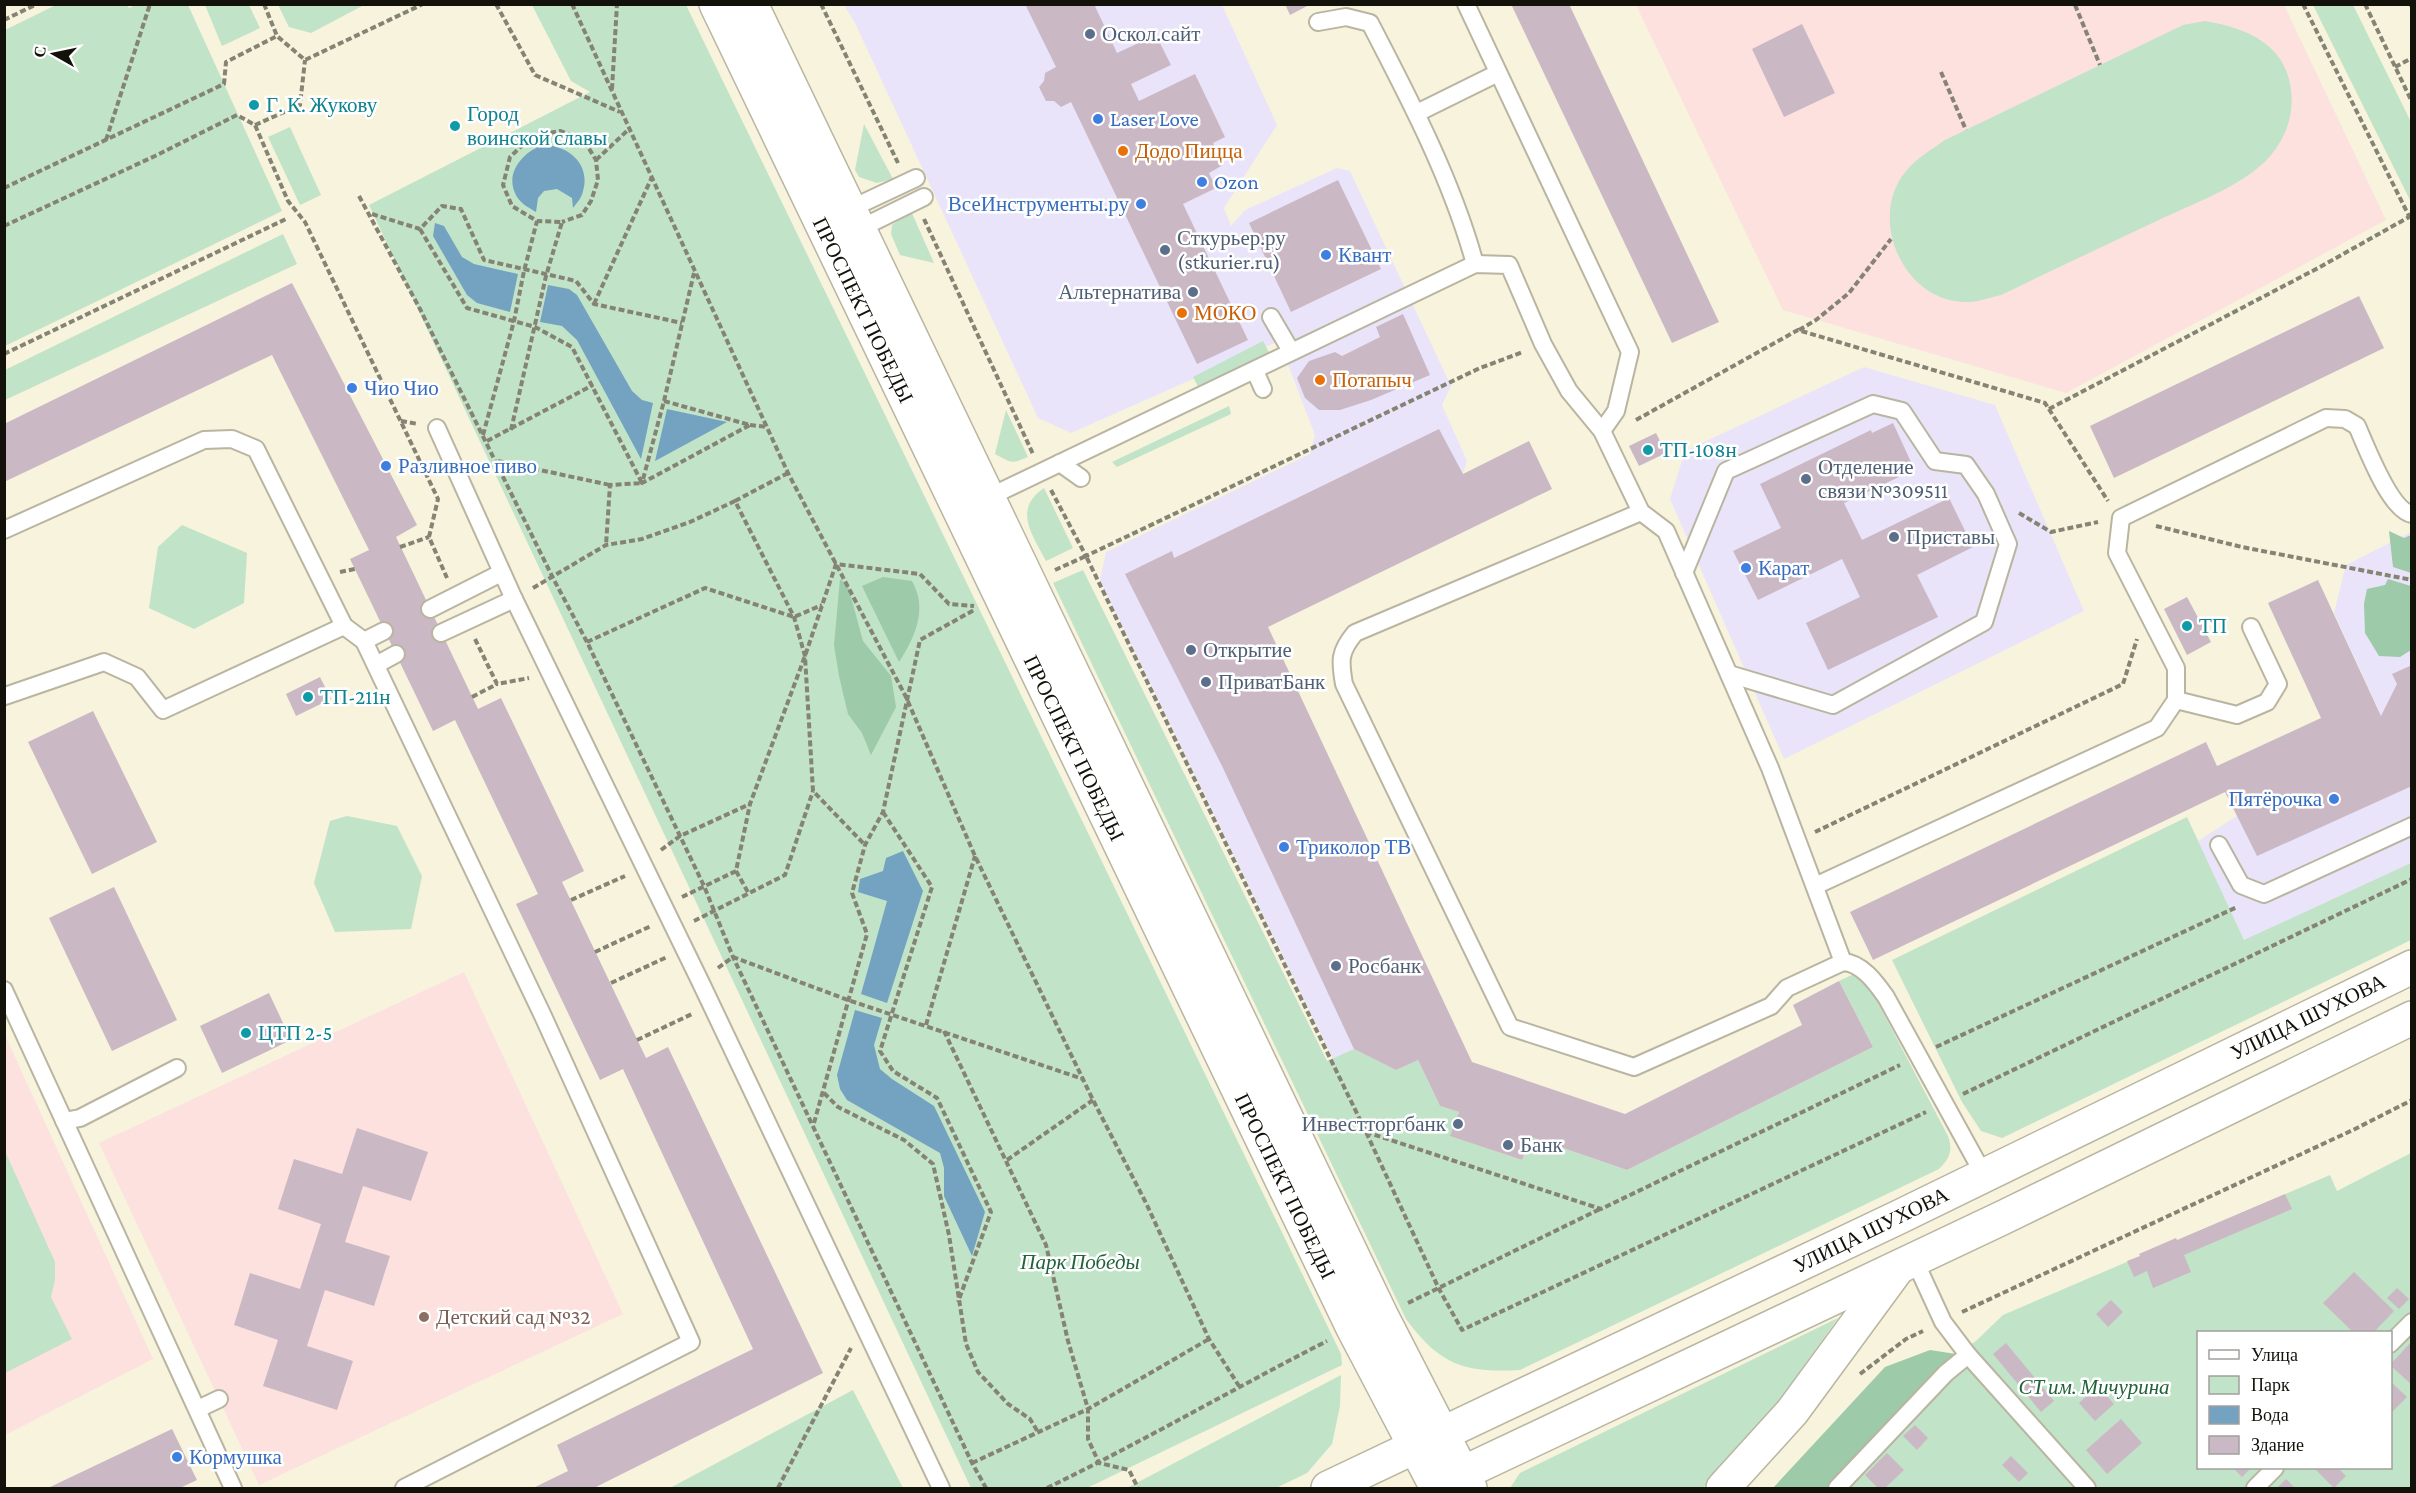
<svg xmlns="http://www.w3.org/2000/svg" width="2416" height="1493" font-family="'Crimson Pro',serif">
	<style>
		.commercial { fill: #eae4fa }
		.education { fill: #fce1df }
		.green { fill: #c1e3c8; fill-rule: evenodd }
		.forest { fill: #9dcaa8 }
		.water { fill: #74a2c1 }
		.building { fill: #cbb8c5 }
		.lines { fill: none; stroke-linecap: round; stroke-linejoin: round }
		.service-casing { stroke: #b9b5a0; stroke-width: 20 }
		.secondary-casing { stroke: #b9b5a0; stroke-width: 36 }
		.path { stroke: #858374; stroke-width: 4; stroke-dasharray: 6 3; stroke-linecap: butt }
		.service { stroke: #fff; stroke-width: 16 }
		.secondary { stroke: #fff; stroke-width: 33 }
		.service-dot { fill: #5c6f8a; stroke: #fff; stroke-width: 2 }
		.culture-dot { fill: #0f9aa8; stroke: #fff; stroke-width: 2 }
		.shop-dot { fill: #3f7fe0; stroke: #fff; stroke-width: 2 }
		.food-dot { fill: #e8710a; stroke: #fff; stroke-width: 2 }
		.education-dot { fill: #8d6e63; stroke: #fff; stroke-width: 2 }
		.labels { text-anchor: middle; dominant-baseline: central; stroke-width: 5; stroke-linejoin: round; paint-order: stroke }
		.service-label { font-size: 21px; fill: #4e5e75; stroke: #fff; text-anchor: start }
		.culture-label { font-size: 21px; fill: #0d838f; stroke: #fff; text-anchor: start }
		.shop-label { font-size: 21px; fill: #366cbe; stroke: #fff; text-anchor: start }
		.food-label { font-size: 21px; fill: #c56008; stroke: #fff; text-anchor: start }
		.street-label { font-size: 21px; fill: #13120a; stroke: #fff }
		.park-label { font-size: 21px; font-style: italic; fill: #216338; stroke: #fff }
		.education-label { font-size: 21px; fill: #785e54; stroke: #fff; text-anchor: start }
	</style>
	<rect width="100%" height="100%" fill="#f7f3dd"/>
	<g class="commercial">
		<path d="M844 5H1222L1277 125 1224 208 1231 226 1245 210 1337 168 1350 171 1451 386 1442 405 1467 461 1458 488 1206 605 1422 1051 1406 1088 1338 1069 1100 580 1106 552 1310 454 1315 435 1279 341 1071 433 1038 418 855 23Z"/>
		<path d="M1864 367 1995 405 2084 611 1784 759 1670 499 1685 451Z"/>
		<path d="M2411 532V900L2247 981 2173 857 2237 816 2393 741 2334 613 2346 565Z"/>
	</g>
	<g class="education">
		<path d="M1636 5H2284L2386 220 2066 393 1783 310Z"/>
		<path d="M464 972 623 1314 259 1485 99 1143Z"/>
		<path d="M4 1033 153 1359 5 1435H4Z"/>
	</g>
	<g class="green">
		<path d="M58 4 127 5 129 8 136 5H188L282 211 5 346V30Z"/>
		<path d="M205 5H249L260 28 222 46Z"/>
		<path d="M278 5H364L311 33 289 27Z"/>
		<path d="M532 5H686L1341 1354 1342 1365 1087 1488H971L369 205 590 92 571 81Z"/>
		<path d="M2313 5H2353L2411 122V202Z"/>
		<path d="M2205 21C2240 27 2279 40 2289 79 2296 108 2289 133 2271 155 2248 183 2198 202 2165 217 2110 243 2055 269 2001 295 1991 297 1979 302 1969 302 1905 305 1866 219 1906 171 1916 159 1932 149 1945 140L2183 25Z"/>
		<path d="M864 124 893 179 877 183 859 177 855 170Z"/>
		<path d="M290 127 321 195 300 205 268 137Z"/>
		<path d="M911 211 934 263 900 255 891 234 892 225Z"/>
		<path d="M283 234 297 264 5 400V370Z"/>
		<path d="M1263 341 1271 356 1200 390 1193 377Z"/>
		<path d="M1229 406 1231 414 1117 467 1112 462Z"/>
		<path d="M1006 410 1028 457C1010 465 1011 462 995 454Z"/>
		<path d="M1044 488 1073 548 1046 561C1033 535 1012 510 1044 488Z"/>
		<path d="M182 525 247 553 244 603 194 629 149 608 158 547Z"/>
		<path d="M1083 570 1327 1061 1354 1049 1396 1070 1418 1060 1440 1106 1459 1112 1451 1136 1522 1160 1531 1137 1627 1170 1873 1047 1839 981 1854 974 1868 984 1948 1136C1953 1151 1950 1158 1939 1169L1520 1370C1464 1373 1440 1365 1406 1319L1053 583Z"/>
		<path d="M347 816 397 826 422 876 411 929 335 932 314 883 330 821Z"/>
		<path d="M2187 817 2244 940 2411 863V940L2002 1138 1981 1131 1962 1102 1892 960Z"/>
		<path d="M5 1151 55 1262V1280L51 1297 72 1339 5 1373Z"/>
		<path d="M2411 1153V1488H1828L1956 1354 1976 1341 2003 1315 2330 1175 2337 1191ZM2198 1332H2390V1468H2198Z"/>
		<path d="M1838 1318 1779 1401 1703 1488H1510L1520 1473Z"/>
		<path d="M1341 1375 1340 1406 1332 1444 1307 1473 1276 1488H1127Z"/>
		<path d="M853 1390 903 1488H670Z"/>
	</g>
	<g class="forest">
		<path d="M2389 531 2404 538 2411 535V573L2393 567Z"/>
		<path d="M883 577 912 581C928 609 915 637 899 662L862 586Z"/>
		<path d="M840 579 848 586 863 641 891 676 896 707 871 755 862 733 848 714 839 676 834 645Z"/>
		<path d="M2388 579 2411 586V650L2400 657 2379 656 2365 633 2364 604 2367 589 2385 585Z"/>
		<path d="M1930 1350 1956 1354 1828 1488H1773L1885 1367Z"/>
	</g>
	<g class="water">
		<path d="M543 145C568 145 591 164 583 191 582 197 577 203 573 208L572 198 557 189 544 191 538 198 536 212C528 207 519 203 515 193 505 171 525 151 543 145Z"/>
		<path d="M435 223 444 226 462 257 474 264 518 274 510 312 477 303 467 295 433 236Z"/>
		<path d="M548 285 569 289 577 295 632 391 642 400 653 403 641 459 577 340 562 326 540 322Z"/>
		<path d="M667 409 727 422 655 461Z"/>
		<path d="M903 851 923 891 887 1003 861 994 887 901 858 892 860 879 883 871 886 858Z"/>
		<path d="M855 1010 882 1018 874 1045 880 1069 892 1079 934 1106 985 1212 972 1256 944 1196V1168L940 1153 847 1100 840 1089 837 1075Z"/>
	</g>
	<g class="building">
		<path d="M1025 4H1094L1117 53 1156 35 1171 65 1131 84 1139 101 1195 74 1225 137 1213 143 1223 165 1209 173 1216 188 1183 204 1248 340 1197 364 1071 102 1061 107 1054 101H1046L1039 87 1044 81 1045 73 1056 67Z"/>
		<path d="M1285 4H1311L1290 15Z"/>
		<path d="M1511 4H1569L1719 322 1672 343Z"/>
		<path d="M1802 24 1835 93 1784 117 1752 49Z"/>
		<path d="M1338 180 1381 269 1291 312 1249 223Z"/>
		<path d="M292 283 417 525 396 537 478 709 501 698 584 871 562 882 646 1058 668 1047 823 1373 594 1488H533L568 1471 557 1445 753 1349 623 1069 600 1080 516 904 538 894 455 720 433 731 350 559 369 550 272 355 4 482V424Z"/>
		<path d="M2359 296 2384 348 2114 478 2090 426Z"/>
		<path d="M1403 314 1430 375 1371 400 1340 410H1319L1305 398 1297 378 1309 361 1335 352 1342 356 1380 337 1376 327Z"/>
		<path d="M1893 423 1911 462 1895 469 1899 477 1844 503 1862 540 1949 498 1973 547 1917 575 1938 617 1828 670 1806 623 1860 597 1842 559 1758 600 1733 551 1781 528 1760 484 1871 430 1872 433Z"/>
		<path d="M1439 429 1463 474 1529 441 1552 489 1268 627 1472 1062 1625 1114 1802 1025 1793 1005 1839 981 1873 1047 1627 1170 1531 1137 1522 1160 1450 1136 1459 1112 1440 1106 1418 1060 1396 1070 1354 1049 1223 768 1125 574 1172 551 1174 558Z"/>
		<path d="M1656 433 1666 453 1639 466 1629 446Z"/>
		<path d="M2318 580 2381 716 2397 684 2392 674 2412 665V786L2257 856 2225 792 1873 960 1850 912 2206 742 2217 766 2321 718 2268 603Z"/>
		<path d="M2187 597 2211 642 2187 655 2164 609Z"/>
		<path d="M320 677 331 699 296 716 286 694Z"/>
		<path d="M93 711 157 842 92 874 28 742Z"/>
		<path d="M114 887 177 1020 112 1051 49 918Z"/>
		<path d="M269 993 291 1040 222 1073 200 1026Z"/>
		<path d="M357 1128 428 1152 411 1201 363 1186 345 1242 390 1256 374 1306 325 1290 307 1346 353 1361 337 1410 263 1386 278 1340 234 1325 250 1273 300 1289 321 1224 278 1209 294 1159 342 1174Z"/>
		<path d="M2285 1194 2292 1209 2184 1255 2191 1272 2153 1288 2147 1271 2134 1277 2127 1261 2140 1256 2139 1254 2176 1238 2177 1240Z"/>
		<path d="M2354 1272 2394 1311 2374 1332H2353L2323 1303Z"/>
		<path d="M2397 1288 2409 1299 2399 1309 2387 1298Z"/>
		<path d="M2111 1300 2123 1312 2108 1327 2096 1314Z"/>
		<path d="M2412 1341V1385L2390 1365Z"/>
		<path d="M2006 1343 2054 1401 2041 1412 1993 1354Z"/>
		<path d="M2390 1381 2407 1397 2392 1412 2390 1410Z"/>
		<path d="M2098 1386 2114 1404 2095 1421 2079 1403Z"/>
		<path d="M2121 1419 2142 1443 2107 1474 2086 1450Z"/>
		<path d="M1915 1425 1928 1438 1917 1450 1903 1436Z"/>
		<path d="M172 1429 197 1480 180 1488H48Z"/>
		<path d="M1887 1453 1904 1470 1885 1488H1878L1865 1475Z"/>
		<path d="M2011 1456 2028 1473 2019 1482 2002 1465Z"/>
		<path d="M2233 1468H2251L2242 1477Z"/>
		<path d="M2314 1468H2338L2346 1476 2334 1488Z"/>
		<path d="M2286 1479 2295 1488H2277Z"/>
	</g>
	<g class="lines">
		<g class="service-casing">
			<g id="service">
				<path d="M1466 4 1630 352 1616 411 1602 431"/>
				<path d="M1318 22 1346 17 1370 23C1410 100 1452 180 1475 264"/>
				<path d="M1417 113 1498 73"/>
				<path d="M848 210 916 178"/>
				<path d="M859 229 924 197"/>
				<path d="M1271 317 1291 351"/>
				<path d="M1255 371 1263 389"/>
				<path d="M437 428 514 599 700 981 941 1488"/>
				<path d="M1060 463 1081 478"/>
				<path d="M987 498 1475 264 1509 265 1543 344 1569 391 1602 431 1641 512 1666 531 1770 768 1843 962C1862 963 1876 983 1886 997L1984 1175"/>
				<path d="M1641 512 1355 633C1339 652 1340 661 1344 684L1510 1027 1634 1067 1771 1006 1787 988 1843 962"/>
				<path d="M4 530 204 440 232 439 256 449 344 626 364 641 543 1016 691 1342 404 1488"/>
				<path d="M1684 573 1726 471 1873 404 1902 411 1935 461 1966 465 1986 494 2008 544 1984 622 1833 705 1729 674"/>
				<path d="M430 609 501 573"/>
				<path d="M441 633 514 599"/>
				<path d="M364 641 384 631"/>
				<path d="M376 665 396 654"/>
				<path d="M5 696 104 662 137 677 163 710 344 626"/>
				<path d="M2176 700 2237 715 2267 702 2278 684 2251 627"/>
				<path d="M2219 845 2241 885 2264 894 2412 826"/>
				<path d="M1815 886 2157 728 2176 700V668L2117 553 2121 518 2326 418 2345 419 2357 426C2366 446 2390 511 2412 514"/>
				<path d="M4 990 233 1488"/>
				<path d="M64 1121 80 1118 177 1068"/>
				<path d="M1914 1259 1943 1322 1968 1355 2087 1488"/>
				<path d="M2390 1344 2412 1322"/>
				<path d="M198 1409 219 1399"/>
				<path d="M1837 1488 1946 1373 1968 1355"/>
				<path d="M2255 1488 2275 1468"/>
			</g>
		</g>
		<g class="secondary-casing">
			<g id="secondary">
				<path d="M716 4 1353 1328 1437 1488"/>
				<path d="M751 4 1381 1315 1470 1488"/>
				<path d="M1444 1482 2002 1218 2412 1018"/>
				<path d="M1328 1488 1897 1218 2412 967"/>
				<path d="M1723 1488 1792 1412 1897 1269"/>
			</g>
		</g>
		<g class="path">
			<path d="M264 4 277 36"/>
			<path d="M496 4 535 75 620 112"/>
			<path d="M572 4 788 473 906 697 975 856 1093 1100 1146 1203 1209 1339 1239 1386"/>
			<path d="M821 4 898 163"/>
			<path d="M2303 4 2412 222"/>
			<path d="M2365 4 2412 102"/>
			<path d="M2410 4 2412 7"/>
			<path d="M2075 5 2100 65"/>
			<path d="M4 20 37 4"/>
			<path d="M2395 67 2412 58"/>
			<path d="M1941 72 1966 130"/>
			<path d="M612 89 617 4"/>
			<path d="M255 125 300 105 305 60"/>
			<path d="M106 140 150 4"/>
			<path d="M596 160 628 130"/>
			<path d="M4 188 224 84 226 62 277 36 305 60 423 4"/>
			<path d="M359 196 420 309 553 578 587 642 704 886 733 957 972 1463 986 1488"/>
			<path d="M372 214 420 229 442 206 461 209 484 260 576 281 594 304 682 323"/>
			<path d="M924 219 1033 454"/>
			<path d="M4 226 155 156 237 115 255 125 288 201 305 222 438 499 429 537 447 578"/>
			<path d="M420 229 467 308 535 327 572 347 642 483 610 485 606 545"/>
			<path d="M594 304 652 177"/>
			<path d="M1799 330 1816 320 1849 293 1891 239"/>
			<path d="M4 354 286 219"/>
			<path d="M664 401 750 425 642 483Z"/>
			<path d="M664 401 694 273"/>
			<path d="M2049 409 2320 267 2409 217"/>
			<path d="M1636 420 1798 330 2045 403 2108 501"/>
			<path d="M401 421 418 424"/>
			<path d="M750 425 768 427"/>
			<path d="M511 430 546 276 562 222 537 221 512 206 503 185 510 157 532 136 560 131 577 137 588 147 596 160 598 180 591 201 582 215 562 222"/>
			<path d="M483 435 514 321 524 271 537 221"/>
			<path d="M487 441 593 385"/>
			<path d="M498 461 610 485"/>
			<path d="M1051 490 1086 556 1480 368 1523 352"/>
			<path d="M735 501 788 473"/>
			<path d="M2019 513 2051 532 2098 522"/>
			<path d="M2156 526 2242 547 2412 580"/>
			<path d="M400 547 429 537"/>
			<path d="M1055 570 1086 556 1366 1132 1439 1289 1462 1330 1926 1112"/>
			<path d="M340 572 355 569"/>
			<path d="M533 588 606 545 642 539 690 522 735 501 794 617 805 656 813 791 865 845"/>
			<path d="M475 639 497 684 529 678"/>
			<path d="M587 642 705 588 794 617 822 605"/>
			<path d="M472 697 497 684"/>
			<path d="M883 812 932 887 880 1051 893 1071 937 1098 991 1212 958 1302"/>
			<path d="M1815 832 2123 684 2137 639"/>
			<path d="M661 850 680 836 750 804"/>
			<path d="M736 871 749 894"/>
			<path d="M682 897 736 871 750 804 805 656 836 564 920 574 949 604 974 606"/>
			<path d="M571 900 625 876"/>
			<path d="M694 921 785 875 813 791"/>
			<path d="M595 952 651 926"/>
			<path d="M718 968 733 957 848 1000 1083 1079"/>
			<path d="M611 983 667 957"/>
			<path d="M926 1025 975 856"/>
			<path d="M944 1031 1046 1245 1068 1341 1088 1409V1439L1099 1463 1129 1470 1138 1488"/>
			<path d="M637 1040 692 1014"/>
			<path d="M1936 1047 2237 907"/>
			<path d="M824 1093 838 1107 904 1140 933 1164 949 1235 966 1344 978 1372 1008 1404 1030 1419 1038 1432"/>
			<path d="M1963 1094 2412 879"/>
			<path d="M814 1123 867 934 852 893 865 845 883 812 920 640 974 610"/>
			<path d="M1366 1132 1601 1209 1900 1065"/>
			<path d="M1007 1160 1093 1100"/>
			<path d="M1408 1303 1600 1209"/>
			<path d="M1962 1312 2355 1129 2412 1100"/>
			<path d="M1860 1374 1906 1339 1923 1331"/>
			<path d="M972 1463 1088 1409 1209 1339"/>
			<path d="M778 1488 851 1348"/>
			<path d="M1047 1488C1142 1442 1233 1389 1327 1341"/>
		</g>
		<use href="#service" class="service"/>
		<use href="#secondary" class="secondary"/>
	</g>
	<g class="service-dot">
		<circle cx="1090" cy="34" r="6"/>
		<circle cx="1165" cy="250" r="6"/>
		<circle cx="1193" cy="292" r="6"/>
		<circle cx="1806" cy="479" r="6"/>
		<circle cx="1894" cy="537" r="6"/>
		<circle cx="1191" cy="650" r="6"/>
		<circle cx="1206" cy="682" r="6"/>
		<circle cx="1336" cy="966" r="6"/>
		<circle cx="1458" cy="1124" r="6"/>
		<circle cx="1508" cy="1145" r="6"/>
	</g>
	<g class="culture-dot">
		<circle cx="254" cy="105" r="6"/>
		<circle cx="455" cy="126" r="6"/>
		<circle cx="1648" cy="450" r="6"/>
		<circle cx="2187" cy="626" r="6"/>
		<circle cx="308" cy="697" r="6"/>
		<circle cx="246" cy="1033" r="6"/>
	</g>
	<g class="shop-dot">
		<circle cx="1098" cy="119" r="6"/>
		<circle cx="1202" cy="182" r="6"/>
		<circle cx="1141" cy="204" r="6"/>
		<circle cx="1326" cy="255" r="6"/>
		<circle cx="352" cy="388" r="6"/>
		<circle cx="386" cy="466" r="6"/>
		<circle cx="1746" cy="568" r="6"/>
		<circle cx="2334" cy="799" r="6"/>
		<circle cx="1284" cy="847" r="6"/>
		<circle cx="177" cy="1457" r="6"/>
	</g>
	<g class="food-dot">
		<circle cx="1123" cy="151" r="6"/>
		<circle cx="1182" cy="313" r="6"/>
		<circle cx="1320" cy="380" r="6"/>
	</g>
	<circle class="education-dot" cx="424" cy="1317" r="6"/>
	<g class="labels">
		<g class="service-label">
			<text x="1102" y="34">Оскол.сайт</text>
			<text x="1177" y="238">Сткурьер.ру<tspan x="1177" dy="24">(stkurier.ru)</tspan></text>
			<text x="1181" y="292" text-anchor="end">Альтернатива</text>
			<text x="1818" y="467">Отделение<tspan x="1818" dy="24">связи №309511</tspan></text>
			<text x="1906" y="537">Приставы</text>
			<text x="1203" y="650">Открытие</text>
			<text x="1218" y="682">ПриватБанк</text>
			<text x="1348" y="966">Росбанк</text>
			<text x="1446" y="1124" text-anchor="end">Инвестторгбанк</text>
			<text x="1520" y="1145">Банк</text>
		</g>
		<g class="culture-label">
			<text x="266" y="105">Г. К. Жукову</text>
			<text x="467" y="114">Город<tspan x="467" dy="24">воинской славы</tspan></text>
			<text x="1660" y="450">ТП-108н</text>
			<text x="2199" y="626">ТП</text>
			<text x="320" y="697">ТП-211н</text>
			<text x="258" y="1033">ЦТП 2-5</text>
		</g>
		<g class="shop-label">
			<text x="1110" y="119">Laser Love</text>
			<text x="1214" y="182">Ozon</text>
			<text x="1129" y="204" text-anchor="end">ВсеИнструменты.ру</text>
			<text x="1338" y="255">Квант</text>
			<text x="364" y="388">Чио Чио</text>
			<text x="398" y="466">Разливное пиво</text>
			<text x="1758" y="568">Карат</text>
			<text x="2322" y="799" text-anchor="end">Пятёрочка</text>
			<text x="1296" y="847">Триколор ТВ</text>
			<text x="189" y="1457">Кормушка</text>
		</g>
		<g class="food-label">
			<text x="1135" y="151">Додо Пицца</text>
			<text x="1194" y="313">МОКО</text>
			<text x="1332" y="380">Потапыч</text>
		</g>
		<g class="street-label">
			<text transform="translate(863 310) rotate(64)">ПРОСПЕКТ ПОБЕДЫ</text>
			<text transform="translate(1074 748) rotate(64)">ПРОСПЕКТ ПОБЕДЫ</text>
			<text transform="translate(2308 1017) rotate(-26)">УЛИЦА ШУХОВА</text>
			<text transform="translate(1285 1186) rotate(64)">ПРОСПЕКТ ПОБЕДЫ</text>
			<text transform="translate(1871 1230) rotate(-26)">УЛИЦА ШУХОВА</text>
		</g>
		<g class="park-label">
			<text x="1080" y="1262">Парк Победы</text>
			<text x="2094" y="1387">СТ им. Мичурина</text>
		</g>
		<g class="education-label">
			<text x="436" y="1317">Детский сад №32</text>
		</g>
	</g>
	<rect width="2416" height="1493" fill="none" stroke="#13120a" stroke-width="12"/>
	<rect x="2197" y="1331" width="195" height="138" fill="#ffffff" stroke="#a1a09d" stroke-width="1.5"/>
	<rect x="2209" y="1350" width="30" height="9" fill="#ffffff" stroke="#a1a09d" stroke-width="1.5"/>
	<text x="2251" y="1361" font-size="18" fill="#13120a">Улица</text>
	<rect x="2209" y="1376" width="30" height="18" fill="#c1e3c8" stroke="#a1a09d" stroke-width="1.5"/>
	<text x="2251" y="1391" font-size="18" fill="#13120a">Парк</text>
	<rect x="2209" y="1406" width="30" height="18" fill="#74a2c1" stroke="#a1a09d" stroke-width="1.5"/>
	<text x="2251" y="1421" font-size="18" fill="#13120a">Вода</text>
	<rect x="2209" y="1436" width="30" height="18" fill="#cbb8c5" stroke="#a1a09d" stroke-width="1.5"/>
	<text x="2251" y="1451" font-size="18" fill="#13120a">Здание</text>
	<g transform="translate(54 54) rotate(279)" stroke="#ffffff" stroke-width="4.5" paint-order="stroke">
	<path d="M0-4.5L10 22L0 15L-10 22Z" fill="#13120a"/>
	<text y="-9" font-size="16" font-weight="bold" text-anchor="middle" fill="#13120a">С</text>
	</g>
</svg>
